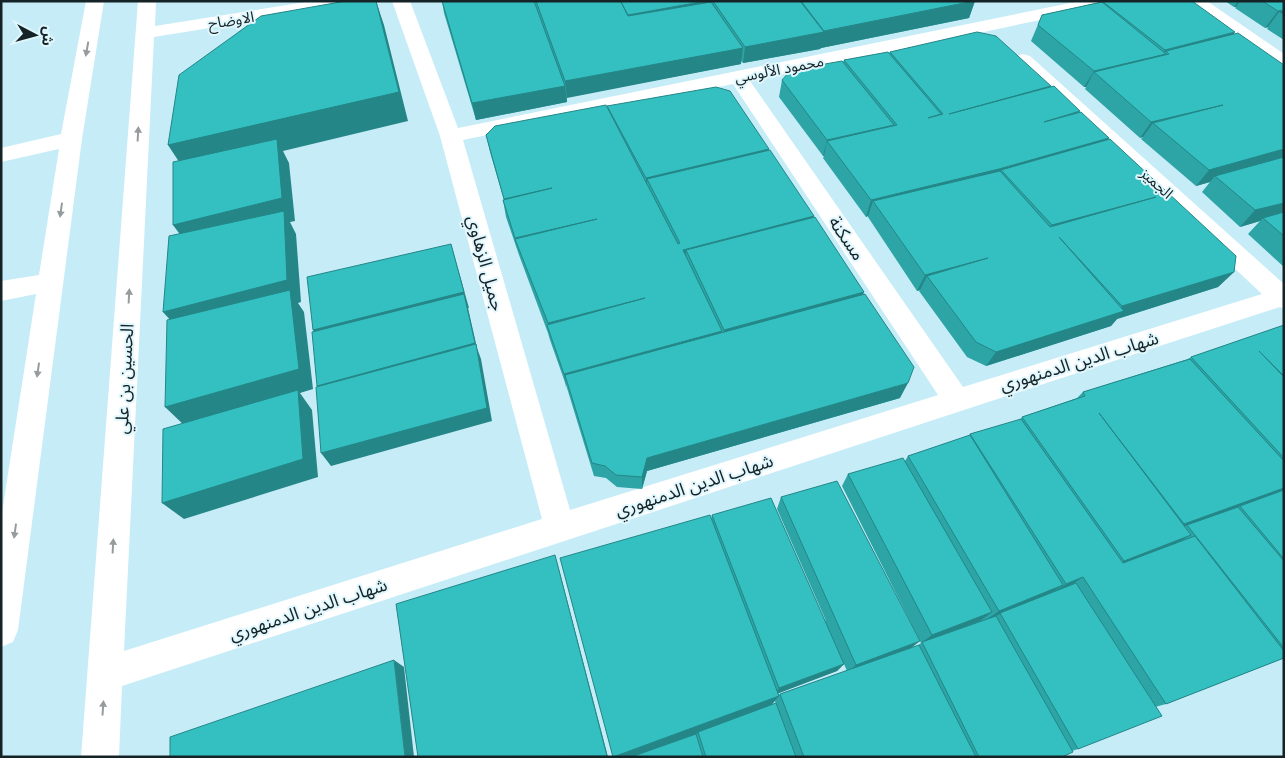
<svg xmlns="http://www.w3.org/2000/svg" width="1285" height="758" font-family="Mulish,'Noto Sans Arabic',sans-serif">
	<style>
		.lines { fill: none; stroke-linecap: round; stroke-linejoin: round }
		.minor { fill: #fff; fill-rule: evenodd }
		.wall { fill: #2da5a6; fill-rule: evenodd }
		.shaded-wall { fill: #248687 }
		.building { fill: #34c0c1; stroke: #248687 }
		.oneway { fill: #969c9e }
		.labels { text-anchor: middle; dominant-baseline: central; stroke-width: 4; stroke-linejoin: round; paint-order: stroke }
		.far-street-label { font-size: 15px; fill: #152327; stroke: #e0f7fd }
		.street-label { font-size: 18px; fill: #152327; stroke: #e0f7fd }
	</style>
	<rect width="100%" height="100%" fill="#c6ecf7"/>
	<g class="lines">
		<g class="minor">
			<path d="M86 1H104L82 139 18 630 13 642 1 647V519L36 294 1 301V281L39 275 59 149 1 162V148L61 134Z"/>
			<path d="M138 1H156L155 26 312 1H356L353 5 347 6 154 37 124 651 542 519 440 136 392 1H410L458 128 1080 1H1116L1113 5 1107 6 750 81 963 387 1262 294 1016 64 1013 60 1016 56 1023 54 1030 56 1284 284V309L1280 307 1135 354 122 686 119 757H81ZM733 84 938 395 570 510 463 140Z"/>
			<path d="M1186 1H1207L1284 54V69L1277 67Z"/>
		</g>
	</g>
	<g class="wall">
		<path d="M442 1H975L969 18 821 48 820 49 743 63 741 61V64L567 97V102L476 120 444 13Z"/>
		<path d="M1102 1 1234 34 1284 65V267L1248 234 1260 221 1240 227 1202 192 1210 182 1196 186 1141 139 1143 137 1140 138 1085 89 1086 87H1084L1031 41 1042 15 1101 2Z"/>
		<path d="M1225 1H1284V40L1267 29 1268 27 1265 28 1235 8 1236 7H1234Z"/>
		<path d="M890 52 1050 87 1080 111 1079 112 1109 138 1107 140 1234 272 1218 287 1117 319 1111 326 986 366 967 357 919 291 920 290 917 291 868 217V216L866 217 823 158 824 156H823L779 97 782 80 843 62 844 60 889 53Z"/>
		<path d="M607 106 769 149V151L814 216 813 217 864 292 863 294 900 398 647 471 642 489 617 487 606 478 594 476 567 388 550 340 548 333 519 255 506 217 503 200H504L490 152 486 135 608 108Z"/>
		<path d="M1284 325V658L1166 704 1155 707 1078 749 1072 751 1062 757H613L711 519 712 515 826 621 777 509 781 497 911 648 917 646 921 643 842 486 848 474 905 461 908 456 969 436 970 434 1020 420 1022 417 1077 398 1083 392 1188 359 1191 357ZM844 664 847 671 780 694 779 695 778 693 837 671ZM775 701 776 704 771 706Z"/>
	</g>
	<g class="shaded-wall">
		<path d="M376 1 384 25 408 121 283 151 289 163 295 221 290 222 296 234 301 302 298 303 304 312 313 389 300 393 312 410 318 477 184 519 162 503 185 426 165 407 182 333 163 312 190 248 173 225 187 174 168 145Z"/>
		<path d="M706 1H711L710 14 628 31V15Z"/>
		<path d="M975 1 969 18 821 48 820 49 743 63 745 47 824 32V31Z"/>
		<path d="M1238 1H1240L1236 7H1234Z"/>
		<path d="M1284 10V15L1279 12 1268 27 1265 28 1278 11Z"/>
		<path d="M1235 32 1224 49 1169 54 1166 51 1164 54H1166L1156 70 1094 72 1086 87H1084L1094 71 1162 55 1165 50Z"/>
		<path d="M743 48 741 64 567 98 565 81Z"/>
		<path d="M565 86 567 102 476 120 472 103Z"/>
		<path d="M1051 86 1042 102 949 114Z"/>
		<path d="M1223 105 1153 123 1143 137 1140 138 1151 122Z"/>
		<path d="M894 125 888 142 827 141 824 156H823L827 140Z"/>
		<path d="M1109 138 1098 154 1001 170 993 185 873 201 868 216 866 217 871 200Z"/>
		<path d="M769 149 766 165 647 179V194L646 195V178Z"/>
		<path d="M1284 149V162L1215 176 1210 182 1196 186 1209 170Z"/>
		<path d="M1156 197 1042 241 1052 225Z"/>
		<path d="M1284 203V214L1263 218 1260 221 1240 227 1255 210Z"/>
		<path d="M814 216 809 232 686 250 685 265 683 250Z"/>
		<path d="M597 219 516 240 515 238Z"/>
		<path d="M451 244 469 308H468L477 348 481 359 492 421 331 466 321 453 326 400 317 386 322 345 313 330Z"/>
		<path d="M988 258 927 276 920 290 917 291 925 275Z"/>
		<path d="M1234 272 1218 287 1117 319 1111 326 986 366 996 352 1115 314 1122 306Z"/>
		<path d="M864 292 858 307 722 345 724 330Z"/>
		<path d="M645 298 549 332 548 323Z"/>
		<path d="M722 331 720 346 565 375 566 388 564 374Z"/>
		<path d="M908 383 900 398 647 471 642 489V477L647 458Z"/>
		<path d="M1284 488V492L1240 506 1229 512 1187 525 1177 532 1166 535 1184 524Z"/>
		<path d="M1191 535 1172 546 1107 571 1124 561Z"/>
		<path d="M555 555 560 573 608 757H607Z"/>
		<path d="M1083 577 1068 587 1051 593 1066 584Z"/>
		<path d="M1063 585 1049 594 986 620 999 611Z"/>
		<path d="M992 612 980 621 921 643 932 635Z"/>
		<path d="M920 641 910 649 848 672 856 665Z"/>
		<path d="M394 660 404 667 414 757H405Z"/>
		<path d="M844 664 837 671 774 695 779 688Z"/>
		<path d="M779 696 770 706 635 757H614Z"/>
	</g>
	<g class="building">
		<path d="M346 1H376L399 92 168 145 179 75 261 16Z"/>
		<path d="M442 1H534L565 86 472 103Z"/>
		<path d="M536 1H706L628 15 621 2 628 16 711 2 743 48 565 81Z"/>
		<path d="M713 1H800L824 32 745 47Z"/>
		<path d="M801 1H974L824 31Z"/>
		<path d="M1102 1H1192L1235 32 1165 50Z"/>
		<path d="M1262 1H1284V10L1278 11Z"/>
		<path d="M1102 2 1166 54 1094 71 1038 25 1042 15Z"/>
		<path d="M977 32 996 36 1051 86 949 114 1054 86 1080 111 1044 122 1081 112 1109 138 999 169 871 200 827 141 897 125 844 60 888 52 941 114 928 118 943 114 890 52Z"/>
		<path d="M1238 33 1284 65V149L1209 170 1153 123 1223 105 1151 122 1094 72 1169 54 1166 51Z"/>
		<path d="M842 61 894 125 827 140 782 80 791 70Z"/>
		<path d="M716 87 730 91 769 149 646 178 607 106Z"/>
		<path d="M606 105 678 244 680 243 647 179 770 150 814 216 683 250 722 331 564 374 547 325 645 298 548 323 515 239 597 219 515 238 503 200 552 188 504 199 486 135 495 126Z"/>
		<path d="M277 139 282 198 173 225V162Z"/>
		<path d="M1110 139 1236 256 1234 272 1122 306 1059 237 1124 311 996 352 976 342 927 276 988 258 925 275 873 201 1000 171 1050 227 1156 197 1052 225 1001 170Z"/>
		<path d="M1284 157V203L1255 210 1215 176Z"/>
		<path d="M284 211 287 280 163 312 169 236Z"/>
		<path d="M1284 212V236L1263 218Z"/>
		<path d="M815 217 864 292 724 330 686 250Z"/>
		<path d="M451 244 464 292 313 330 307 277Z"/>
		<path d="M290 290 299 369 165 407 167 320Z"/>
		<path d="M464 294 475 343 317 386 312 332Z"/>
		<path d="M865 294 914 367 908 383 647 458 642 477 616 475 605 466 592 463 565 375Z"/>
		<path d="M1284 325V376L1259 351 1284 377V458L1191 357Z"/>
		<path d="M476 344 487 408 321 453 316 387Z"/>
		<path d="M1190 359 1284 461V488L1184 524 1099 413 1191 535 1124 561 1022 417 1085 396 1083 392Z"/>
		<path d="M298 390 303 459 162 503 163 429Z"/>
		<path d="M1021 419 1123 563 1195 536 1284 651V658L1166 704 1083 577 1066 584 970 434Z"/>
		<path d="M970 435 1063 585 999 611 908 456Z"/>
		<path d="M903 458 992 612 932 635 848 474Z"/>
		<path d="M837 481 920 641 856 665 781 497Z"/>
		<path d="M1284 490V559L1240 506Z"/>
		<path d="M771 498 844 664 779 688 712 515Z"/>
		<path d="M1238 507 1284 561V648L1187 525Z"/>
		<path d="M710 515 779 696 613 757 560 558Z"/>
		<path d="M555 555 607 756 418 757 396 604Z"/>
		<path d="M1076 583 1162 716 1078 749 1000 613Z"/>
		<path d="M996 616 1073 752 1062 757H979L922 642Z"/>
		<path d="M919 645 976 757H804L780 694Z"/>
		<path d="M394 660 405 757H170V737Z"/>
		<path d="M776 703 796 757H706L698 732Z"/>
		<path d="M696 734 703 757H631Z"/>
	</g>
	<defs><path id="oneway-solid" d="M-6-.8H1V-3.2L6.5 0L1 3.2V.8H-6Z" transform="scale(1.25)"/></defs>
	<g class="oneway">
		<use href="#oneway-solid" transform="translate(87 49) rotate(100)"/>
		<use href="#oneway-solid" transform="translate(138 134) rotate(-87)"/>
		<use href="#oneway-solid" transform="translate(61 210) rotate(98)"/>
		<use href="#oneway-solid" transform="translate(129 296) rotate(-87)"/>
		<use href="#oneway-solid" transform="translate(38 370) rotate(98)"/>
		<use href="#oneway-solid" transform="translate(15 531) rotate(98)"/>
		<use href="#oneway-solid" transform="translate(113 546) rotate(-87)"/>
		<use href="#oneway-solid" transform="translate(103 708) rotate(-86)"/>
	</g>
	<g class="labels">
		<g class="far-street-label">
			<text transform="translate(231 20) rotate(-9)">الاوضاح</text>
			<text transform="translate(779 69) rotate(-11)">محمود الألوسي</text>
			<text transform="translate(1157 183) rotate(42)">الجميز</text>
		</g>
		<g class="street-label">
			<text transform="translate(847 238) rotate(56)">مسكنة</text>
			<text transform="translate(486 263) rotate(75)">جميل الزهاوي</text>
			<text transform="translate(1079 361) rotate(-17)">شهاب الدين الدمنهوري</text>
			<text transform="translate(124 379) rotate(-87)">الحسين بن علي</text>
			<text transform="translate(694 485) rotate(-18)">شهاب الدين الدمنهوري</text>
			<text transform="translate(308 609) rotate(-18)">شهاب الدين الدمنهوري</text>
		</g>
	</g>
	<rect width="1285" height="758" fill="none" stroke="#152327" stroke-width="5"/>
	<g transform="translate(35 35) rotate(96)" stroke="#e0f7fd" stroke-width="4" paint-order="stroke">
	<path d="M0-4L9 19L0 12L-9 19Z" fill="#152327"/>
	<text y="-8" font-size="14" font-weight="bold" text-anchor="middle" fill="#152327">ش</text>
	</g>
</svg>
